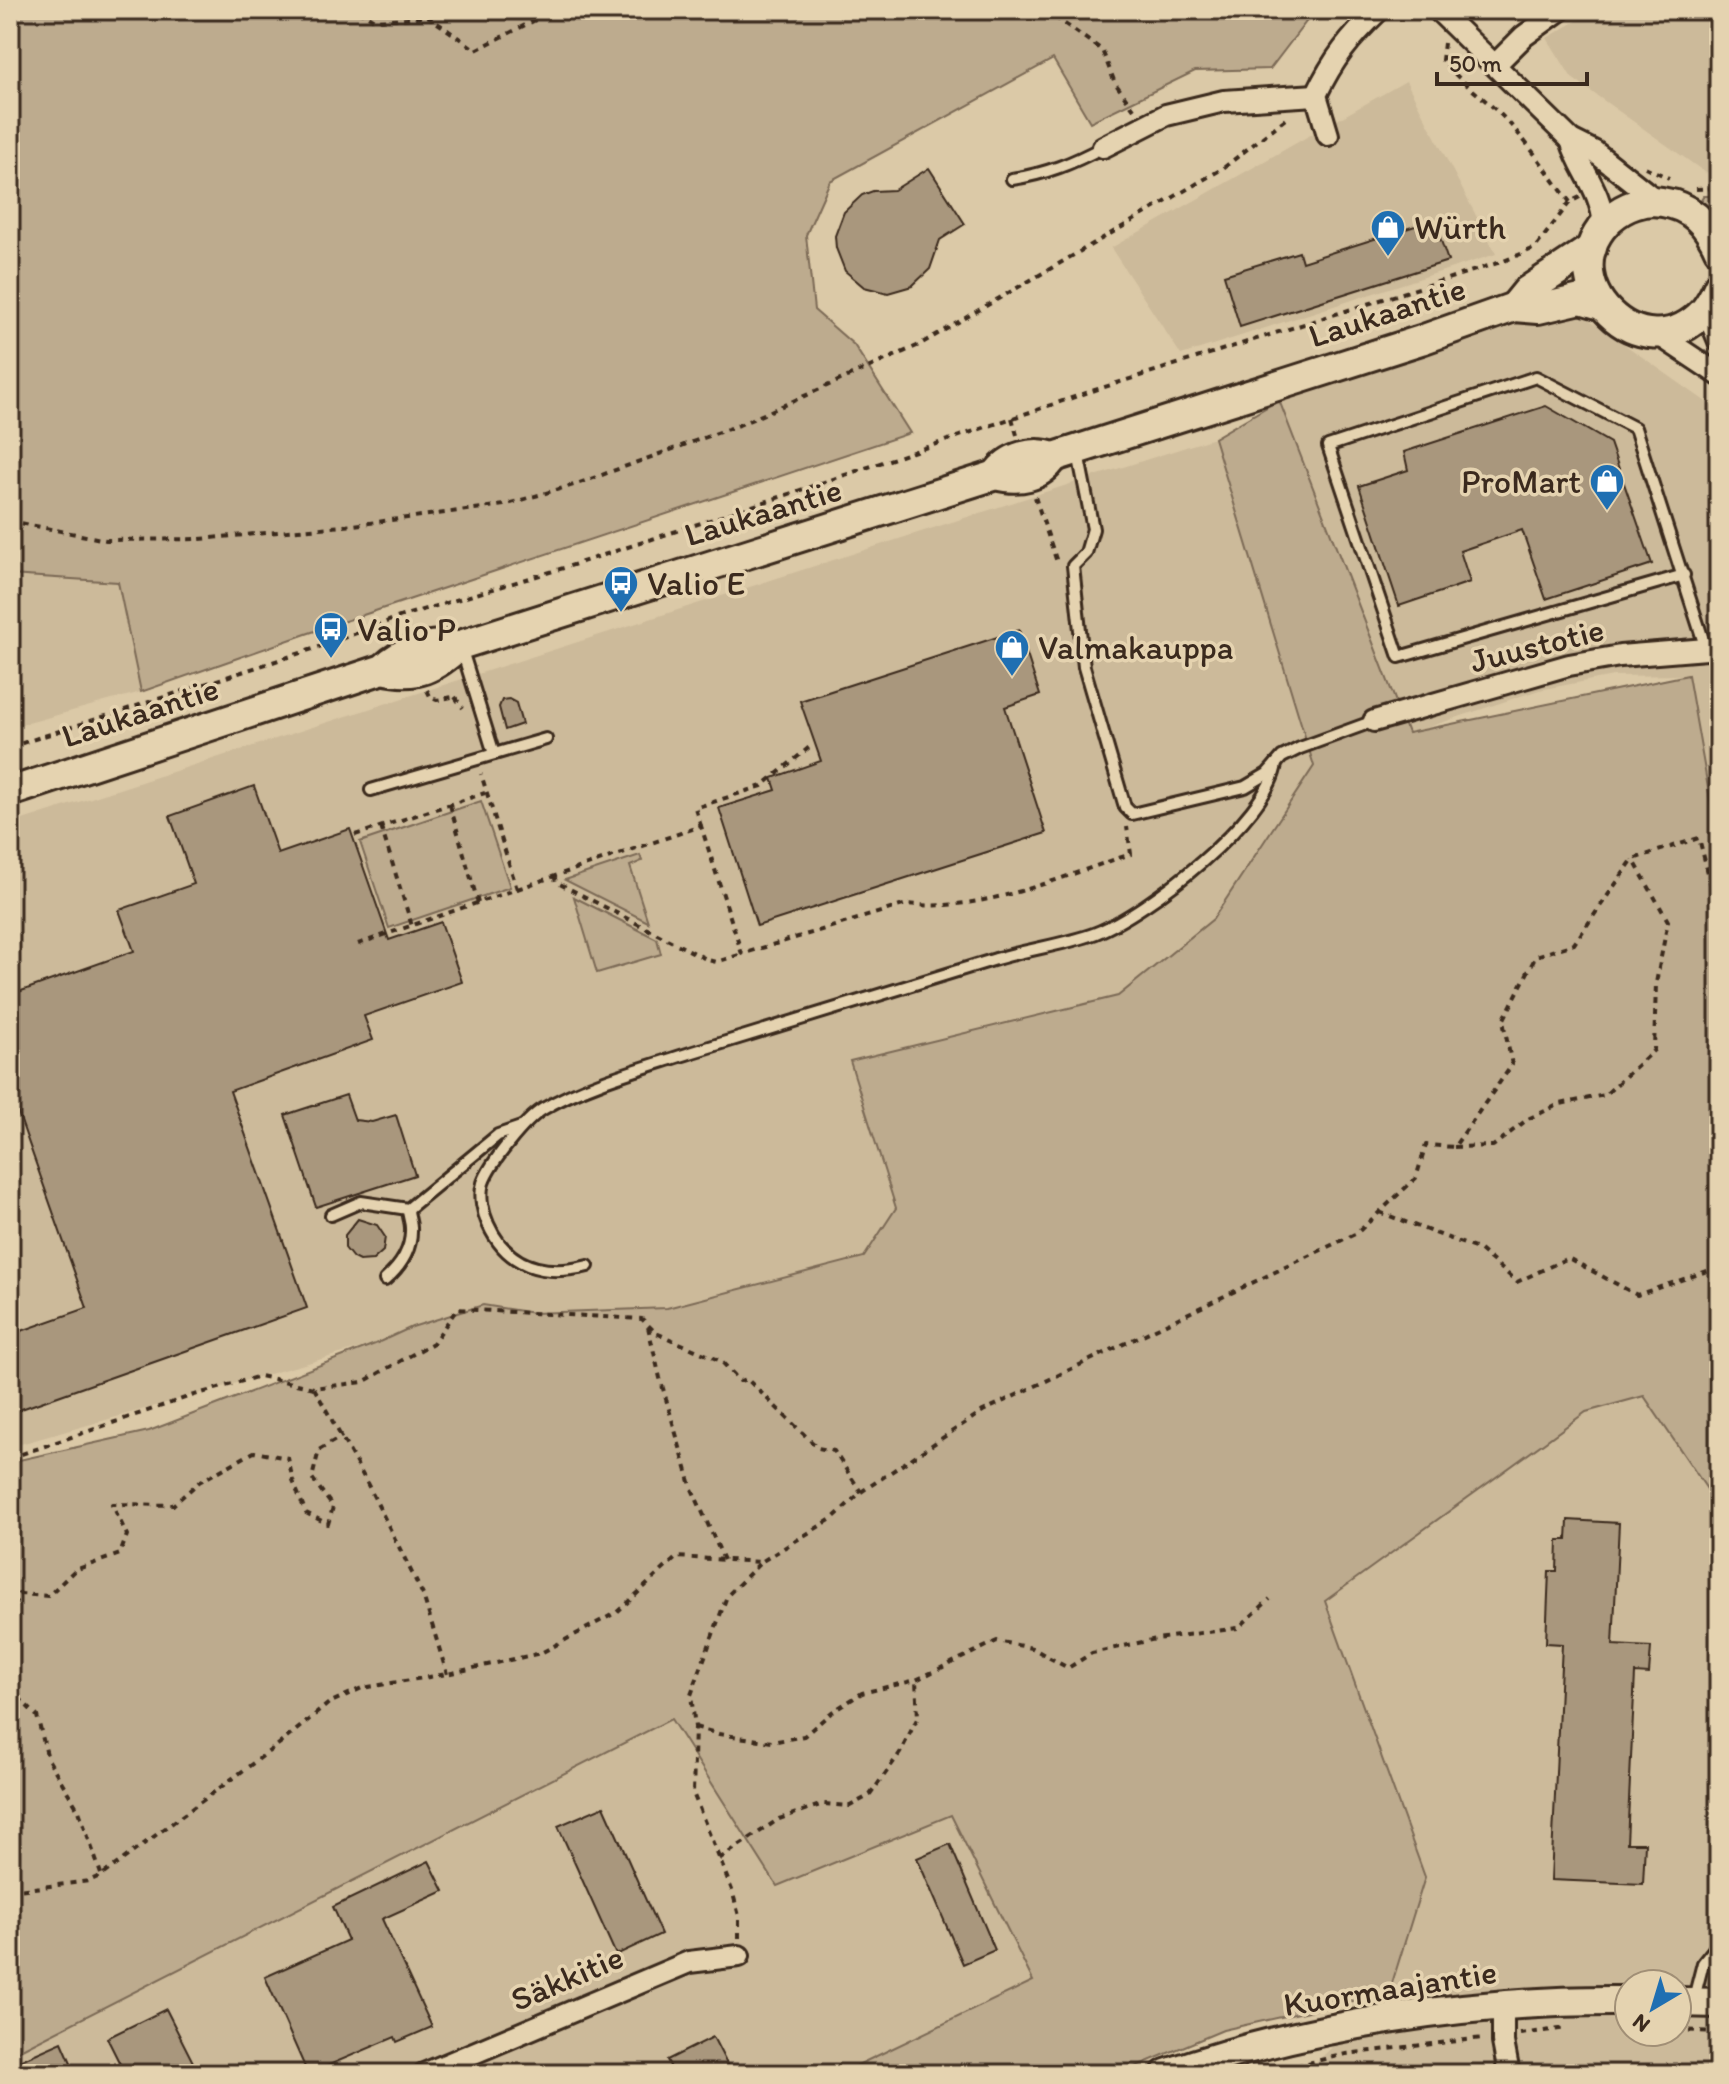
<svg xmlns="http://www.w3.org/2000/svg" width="1729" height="2084" font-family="Itim,sans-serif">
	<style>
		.built { fill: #ccba9a; fill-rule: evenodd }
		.green { fill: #bdab8e; stroke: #7c6a56; stroke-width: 2 }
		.building { fill: #a9977d; stroke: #3b2a1e; stroke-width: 2 }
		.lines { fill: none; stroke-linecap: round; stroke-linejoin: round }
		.lane-casing { stroke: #3b2a1e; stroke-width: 16 }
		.street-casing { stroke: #3b2a1e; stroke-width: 26 }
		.secondary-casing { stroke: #3b2a1e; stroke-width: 34 }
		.path { stroke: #3b2a1e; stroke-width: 4; stroke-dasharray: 6 6; stroke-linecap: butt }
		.lane { stroke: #e5d3b0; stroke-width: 10 }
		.street { stroke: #e5d3b0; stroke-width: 20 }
		.secondary { stroke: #e5d3b0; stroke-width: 28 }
		.labels { text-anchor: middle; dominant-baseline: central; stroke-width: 7; stroke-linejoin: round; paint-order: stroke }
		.poi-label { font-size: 34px; fill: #3b2a1e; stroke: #e5d3b0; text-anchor: start }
		.street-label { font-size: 34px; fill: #3b2a1e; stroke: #e5d3b0 }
	</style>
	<rect width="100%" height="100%" fill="#dbc9a7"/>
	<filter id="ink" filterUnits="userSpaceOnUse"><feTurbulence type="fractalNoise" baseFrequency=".0125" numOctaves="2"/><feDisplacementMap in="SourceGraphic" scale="16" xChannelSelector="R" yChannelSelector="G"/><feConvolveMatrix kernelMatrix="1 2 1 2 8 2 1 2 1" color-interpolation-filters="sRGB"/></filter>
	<g filter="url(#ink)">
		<g class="built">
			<path d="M1596 10H1719V169L1706 173 1572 78 1547 38Z"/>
			<path d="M1406 81 1496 254 1181 355 1111 248Z"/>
			<path d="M1551 314 1587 318 1719 411V850L1688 675 1613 676 1539 690 1408 734 1279 400Z"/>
			<path d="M1214 438 1314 766 1213 919 1118 997 851 1061 896 1208 864 1257 667 1308 534 1313 483 1305 412 1327 375 1344 10 1447V824Z"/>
			<path d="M10 575 118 582 141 692 10 728Z"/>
			<path d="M1644 1396 1715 1501 1719 1513V2074H1304L1389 1993 1425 1877 1325 1601 1586 1412ZM1629 1984H1677V2032H1629Z"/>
			<path d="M671 1719 777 1886 951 1815 1033 1982 839 2074H10V2055Z"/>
		</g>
		<g class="green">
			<path d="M10 10H1315L1270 69 1195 71 1090 122 1053 59 830 181 806 235 814 310 854 345 910 433 306 634 141 692 118 582 10 575Z"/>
			<path d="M1703 196H1719V218L1699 203Z"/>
			<path d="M1279 400 1408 733 1688 675 1719 850V1513L1715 1501 1644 1396 1586 1412 1325 1601 1425 1877 1389 1993 1223 2030 1118 2074H839L1033 1981 951 1815 777 1886 671 1719 10 2055V1462L149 1431 375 1344 412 1327 483 1305 534 1313 667 1308 864 1257 896 1208 850 1061 1118 996 1213 919 1314 766 1214 438Z"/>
			<path d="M481 801 510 887 389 928 360 842Z"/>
			<path d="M640 855 642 861 630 866 648 922 565 880Z"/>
			<path d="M574 897 657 939 661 954 597 973Z"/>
		</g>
		<g class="building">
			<path d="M929 168 965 224 940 240 930 269 912 286 888 293 864 287 845 271 836 248 835 236 844 212 862 195 873 191 894 190Z"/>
			<path d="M1434 220 1448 261 1240 327 1224 275 1299 252 1302 262Z"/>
			<path d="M1546 406 1610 443 1652 564 1546 599 1522 530 1460 551 1470 582 1399 606 1359 486 1408 470 1404 452Z"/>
			<path d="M1019 630 1040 695 1005 707 1046 833 757 926 719 808 776 790 772 778 821 761 800 701Z"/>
			<path d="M509 699 516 703 522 724 505 730 499 707 502 700Z"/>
			<path d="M254 786 278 854 350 829 389 940 441 922 462 982 364 1016 373 1040 230 1091 307 1308 10 1413V1335L87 1308 10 1090V995L134 951 119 910 194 884 170 816Z"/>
			<path d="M346 1095 355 1120 372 1122 396 1115 415 1175 316 1207 285 1115Z"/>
			<path d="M358 1219 377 1225 385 1237 383 1251 373 1260 359 1261 353 1258 345 1248V1235Z"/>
			<path d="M1568 1520 1619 1523 1613 1645 1651 1647 1649 1674 1635 1673 1627 1843H1645L1643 1884 1551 1880 1562 1644 1546 1643 1549 1571H1557L1558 1540H1567Z"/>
			<path d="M604 1806 661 1934 616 1955 558 1826Z"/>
			<path d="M950 1844 995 1950 963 1964 917 1858Z"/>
			<path d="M429 1861 444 1891 382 1919 432 2027 397 2042 395 2037 308 2074 265 1977 348 1940 333 1907Z"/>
			<path d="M166 2009 199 2074H125L107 2038Z"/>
			<path d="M713 2037 732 2074H674L667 2060Z"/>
			<path d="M62 2042 76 2074H10V2065Z"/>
		</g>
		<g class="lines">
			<g class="lane-casing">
				<g id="lane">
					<path d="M1012 179C1046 174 1073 163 1103 147"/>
					<path d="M1078 453 1093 529 1086 553 1073 566 1084 667 1125 807 1132 814 1245 787 1267 774 1282 757 1300 748 1374 721"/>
					<path d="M1684 575 1399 657 1328 446 1536 377 1635 428 1706 649"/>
					<path d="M461 647 494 754"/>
					<path d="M371 790 546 739"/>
					<path d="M331 1215 361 1202 408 1209 498 1135 521 1127"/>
					<path d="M588 1266C544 1277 507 1267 488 1224 483 1213 479 1196 483 1183 490 1163 525 1120 543 1109 585 1084 644 1068 690 1053 792 1021 894 990 996 959 1029 949 1064 945 1096 933 1147 913 1268 819 1276 764"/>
					<path d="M385 1280C400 1267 412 1249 411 1228 411 1221 408 1216 408 1209"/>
					<path d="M1693 2002 1703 1963 1719 1943"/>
				</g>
			</g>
			<g class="street-casing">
				<g id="street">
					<path d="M1438 10 1571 140 1595 152 1657 201"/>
					<path d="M1496 64 1524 36 1560 10"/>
					<path d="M1328 135 1316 95C1333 59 1350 38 1379 10"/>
					<path d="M1571 140C1581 173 1600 187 1604 225"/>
					<path d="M1103 147 1166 115 1224 101 1316 95"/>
					<path d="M1706 310 1719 341"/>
					<path d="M1656 333 1719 375"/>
					<path d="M1374 721 1569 665 1620 656 1719 648"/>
					<path d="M1503 2006V2042L1509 2074"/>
					<path d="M424 2074 689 1962 739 1956"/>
				</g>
			</g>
			<g class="secondary-casing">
				<g id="secondary">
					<path d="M1719 250C1708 224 1691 206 1662 202 1644 199 1625 206 1611 218 1544 280 1643 378 1704 311 1710 304 1715 294 1719 285"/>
					<path d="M1514 307 1527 291 1592 248"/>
					<path d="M996 475C1009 456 1033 450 1054 457L1421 340 1514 307 1538 309 1581 299 1601 305"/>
					<path d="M383 669C417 678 435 668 460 645"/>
					<path d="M10 792 383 669C406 647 429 644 460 645L996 475C1018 481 1040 478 1054 457"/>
					<path d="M1677 2002 1719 2003"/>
					<path d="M1166 2074C1309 2024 1478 1999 1629 2001"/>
				</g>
			</g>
			<g class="path">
				<path d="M358 10 374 20 429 17 476 50 555 10"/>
				<path d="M1045 10 1102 50 1115 83 1134 109"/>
				<path d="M1468 15 1478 10"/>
				<path d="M1444 43 1442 60C1458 80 1478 93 1496 110 1525 137 1546 171 1570 202"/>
				<path d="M1645 167 1669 178"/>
				<path d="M1696 189 1719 188"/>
				<path d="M1012 418 1017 435"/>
				<path d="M1035 497 1058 565"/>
				<path d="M10 521 106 540 200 539 354 525 504 505 577 484 739 425 917 346 1222 169 1288 117"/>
				<path d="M427 690 431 698 437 700 457 696"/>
				<path d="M455 697 463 708"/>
				<path d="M10 747 319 647 402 616 567 567 786 495 1095 390 1504 261 1535 248 1570 202 1580 197"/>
				<path d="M450 805 478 903"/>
				<path d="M701 826 695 808 762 786 812 745"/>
				<path d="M381 827 412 926"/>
				<path d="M355 835 485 793"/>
				<path d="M554 875 556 882 708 960 716 962 742 954"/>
				<path d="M517 889 701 826 742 954 907 904C983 913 1060 877 1131 854L1127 827"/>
				<path d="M358 944 517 889 481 774"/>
				<path d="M1454 1147 1493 1146 1528 1119 1560 1104 1605 1095 1654 1050 1656 983 1668 921 1633 859"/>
				<path d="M1379 1212 1480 1250 1517 1282 1568 1258 1637 1295 1719 1267"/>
				<path d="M648 1327 660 1378 692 1489 724 1560"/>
				<path d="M314 1388 366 1481 423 1595 447 1674"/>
				<path d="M10 1458 191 1396 260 1376 314 1388 363 1382 433 1343 457 1309 642 1319 656 1333 721 1361 740 1381 747 1379 818 1448 834 1451 861 1492"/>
				<path d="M10 1617 19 1594 48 1596 75 1570 120 1554 127 1535 112 1504 173 1505 199 1482 254 1452 288 1458 293 1481 306 1513 328 1524 333 1507 312 1478 319 1450 342 1436"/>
				<path d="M10 1689 37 1716 48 1759 79 1811 101 1874"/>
				<path d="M695 1727 719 1734 772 1742 804 1736 832 1712 862 1693 916 1680 997 1641 1032 1648 1068 1668 1092 1653 1156 1639 1238 1628 1270 1599"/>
				<path d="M719 1859 779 1819 823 1804 850 1806 870 1795 900 1753 918 1717 916 1681"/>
				<path d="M10 1891 89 1881 102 1875 283 1741 329 1703 362 1688 447 1674 541 1653 617 1612 677 1557 761 1562 833 1518 861 1492 983 1411 1357 1233 1416 1178 1426 1145 1454 1147 1512 1065 1503 1021 1536 956 1574 944 1633 859 1699 838 1719 916"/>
				<path d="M739 1938V1916L732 1890 693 1793 695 1727 691 1695 727 1596 761 1562"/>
				<path d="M1619 2027H1629"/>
				<path d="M1677 2030 1719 2032"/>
				<path d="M1520 2034 1567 2028"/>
				<path d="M1261 2074 1346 2054 1483 2038"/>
			</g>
			<use href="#lane" class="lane"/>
			<use href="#street" class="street"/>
			<use href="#secondary" class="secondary"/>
		</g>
	</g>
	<defs>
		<g id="shop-pin" transform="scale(1.8)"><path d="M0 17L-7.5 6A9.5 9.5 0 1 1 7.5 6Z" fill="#1f6fb2" stroke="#e5d3b0"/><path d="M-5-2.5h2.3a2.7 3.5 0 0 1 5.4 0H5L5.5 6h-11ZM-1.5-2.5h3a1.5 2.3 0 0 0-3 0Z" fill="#fff"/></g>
		<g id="bus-pin" transform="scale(1.8)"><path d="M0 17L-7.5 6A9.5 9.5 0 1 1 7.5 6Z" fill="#1f6fb2" stroke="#e5d3b0"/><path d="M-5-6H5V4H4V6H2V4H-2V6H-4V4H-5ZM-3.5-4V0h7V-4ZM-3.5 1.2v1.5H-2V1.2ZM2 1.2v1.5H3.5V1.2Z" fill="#fff"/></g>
	</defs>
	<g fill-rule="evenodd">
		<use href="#shop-pin" x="1388" y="227"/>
		<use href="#shop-pin" x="1607" y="481"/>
		<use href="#bus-pin" x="621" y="583"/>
		<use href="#bus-pin" x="331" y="629"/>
		<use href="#shop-pin" x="1012" y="647"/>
	</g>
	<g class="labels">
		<g class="poi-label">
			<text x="1414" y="227">Würth</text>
			<text x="1581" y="481" text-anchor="end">ProMart</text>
			<text x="647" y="583">Valio E</text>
			<text x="357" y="629">Valio P</text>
			<text x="1038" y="647">Valmakauppa</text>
		</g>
		<g class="street-label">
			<text transform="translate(1387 312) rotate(-18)">Laukaantie</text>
			<text transform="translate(763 512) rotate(-17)">Laukaantie</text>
			<text transform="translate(1537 645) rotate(-14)">Juustotie</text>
			<text transform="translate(140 712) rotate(-18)">Laukaantie</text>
			<text transform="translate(567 1978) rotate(-23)">Säkkitie</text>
			<text transform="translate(1390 1988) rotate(-9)">Kuormaajantie</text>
		</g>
	</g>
	<rect width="1729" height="2084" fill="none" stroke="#e5d3b0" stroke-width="40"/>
	<rect x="20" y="20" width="1689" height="2044" fill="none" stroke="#3b2a1e" stroke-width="3" filter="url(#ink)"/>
	<g transform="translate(1653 2008) rotate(218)"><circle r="38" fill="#e5d3b0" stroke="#a18f76" stroke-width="2"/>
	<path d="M0-6L14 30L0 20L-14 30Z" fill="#1f6fb2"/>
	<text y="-12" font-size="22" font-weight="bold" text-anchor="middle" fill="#3b2a1e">N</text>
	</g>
	<path d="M1437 72v12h150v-12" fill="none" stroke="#3b2a1e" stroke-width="4"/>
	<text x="1449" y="72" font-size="24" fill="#3b2a1e" stroke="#e5d3b0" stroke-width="6" paint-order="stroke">50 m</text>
</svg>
